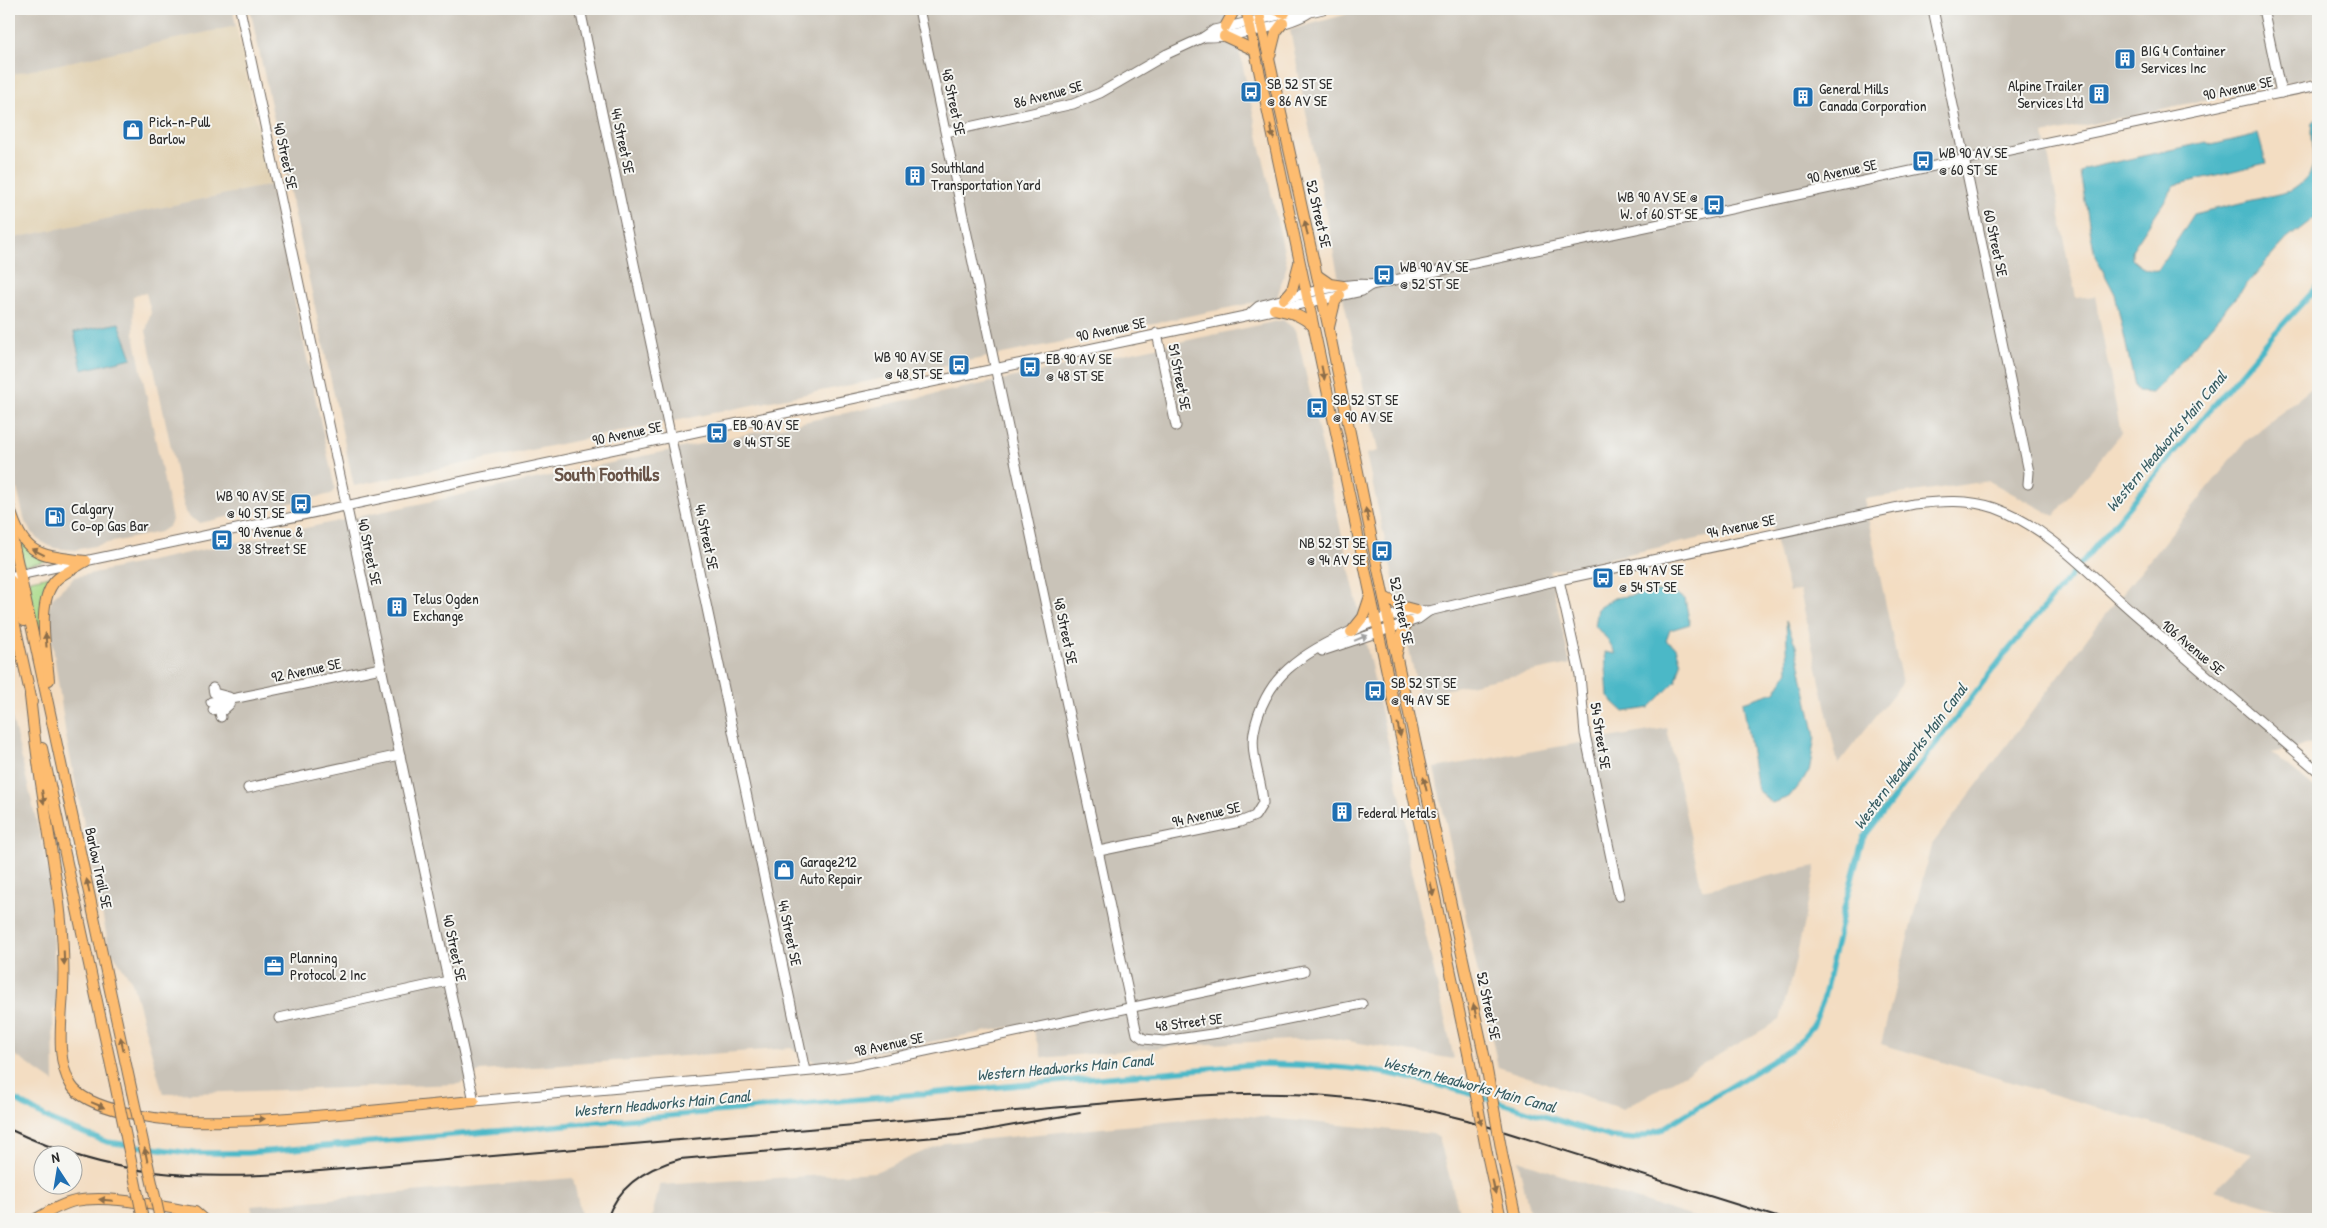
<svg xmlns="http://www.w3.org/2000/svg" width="2327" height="1228" font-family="'Patrick Hand',sans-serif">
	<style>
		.built { fill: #e1d2b4 }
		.industrial { fill: #c9c3b8 }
		.green { fill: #a9da88; stroke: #6a825a }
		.water { fill: #4cb8c7; stroke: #3c7279 }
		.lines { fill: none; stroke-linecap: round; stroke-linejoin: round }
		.canal { stroke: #4cb8c7; stroke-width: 5.5 }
		.minor-casing { stroke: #716960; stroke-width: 11 }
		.major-casing { stroke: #716960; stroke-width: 12 }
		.minor { stroke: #fff; stroke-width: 9 }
		.major { stroke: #fdbc6f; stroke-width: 10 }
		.rail { stroke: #2b2b2b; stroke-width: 2 }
		.major-bridge-casing { stroke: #716960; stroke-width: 12; stroke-linecap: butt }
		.major-bridge { stroke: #fdbc6f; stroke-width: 10 }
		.oneway { fill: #8a6c4a }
		.oneway2 { fill: #a0a0a0 }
		.labels { text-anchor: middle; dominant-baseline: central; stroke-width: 4; stroke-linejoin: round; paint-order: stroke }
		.poi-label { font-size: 15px; fill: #2b2b2b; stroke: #f6f6f2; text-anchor: start }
		.street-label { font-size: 15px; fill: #2b2b2b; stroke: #f6f6f2 }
		.water-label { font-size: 16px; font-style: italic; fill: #375c62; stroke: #f6f6f2 }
		.district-label { font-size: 20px; font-weight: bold; fill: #685347; stroke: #f6f6f2 }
	</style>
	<rect width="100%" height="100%" fill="#f6f6f2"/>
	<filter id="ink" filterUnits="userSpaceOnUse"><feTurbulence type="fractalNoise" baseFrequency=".02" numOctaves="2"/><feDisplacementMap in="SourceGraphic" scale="10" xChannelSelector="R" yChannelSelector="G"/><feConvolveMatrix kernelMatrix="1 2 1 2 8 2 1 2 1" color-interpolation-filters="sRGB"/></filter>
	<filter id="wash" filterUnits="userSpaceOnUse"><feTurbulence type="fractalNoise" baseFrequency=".0096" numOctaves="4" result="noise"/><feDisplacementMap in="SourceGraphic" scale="20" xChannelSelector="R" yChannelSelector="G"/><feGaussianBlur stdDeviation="1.12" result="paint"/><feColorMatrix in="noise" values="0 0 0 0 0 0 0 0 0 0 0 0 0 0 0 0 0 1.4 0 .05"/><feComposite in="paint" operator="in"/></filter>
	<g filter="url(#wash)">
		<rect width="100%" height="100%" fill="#f3ddc2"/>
		<path class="built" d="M236 26 270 185 9 239V75Z"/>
		<g class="industrial">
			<path d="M9 9H233L236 26 9 75Z"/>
			<path d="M250 9H1230L1287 265 1277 298 354 486Z"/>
			<path d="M1359 9H2318V76L2044 134 2076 298 2095 296 2121 433 2054 516 1989 481 1864 499 1902 683 1838 764 1800 591 1789 592 1771 523 1550 571 1570 664 1419 695 1366 454 1378 451 1339 280 1290 30 1351 13Z"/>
			<path d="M270 185 335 489 331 494 200 523 189 517 185 512 146 331 151 312 146 293 133 296 134 335 172 520 169 526 160 532 75 550 53 548 37 539 25 522 9 455V239Z"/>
			<path d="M1283 320 1296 330 1406 822 1408 857 1454 1059 1330 1038 1191 1045 1042 1058 1031 1023 817 1063 791 1048 481 1071 459 1084 163 1094 132 982 109 947 66 736 48 612 53 597 75 577Z"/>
			<path d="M2318 383V742L2272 753 2318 791V1219H2314L2215 1190 2252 1153 1881 1044 1931 846 2104 616 2246 441Z"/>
			<path d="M9 705 50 878 57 1006 53 1010 54 1082 9 1051Z"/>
			<path d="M1667 728 1702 890 1816 866 1794 968 1780 1020 1623 1109 1498 1067 1434 768Z"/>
			<path d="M1239 1115 1433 1134 1439 1138 1461 1219H651L660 1185 875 1172 944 1143Z"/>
			<path d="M1518 1160 1593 1186 1700 1219H1531Z"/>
			<path d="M573 1178 582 1219H254L251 1206Z"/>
		</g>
		<g class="green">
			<path d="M17 539H19L46 558V561L23 566Z"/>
			<path d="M55 575 41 630H38L26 581Z"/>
		</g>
		<g class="water">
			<path d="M2318 118V215L2287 239 2266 262 2160 385 2152 393 2138 392 2135 386 2115 294 2095 256 2080 173 2084 169 2206 142 2212 145 2258 134 2266 163 2175 185 2132 250V259C2139 266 2147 272 2158 270L2194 214 2291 191C2327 168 2307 154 2312 122Z"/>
			<path d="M119 323 132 358 82 370 74 332Z"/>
			<path d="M1668 590 1685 599 1690 624 1670 630 1666 641 1676 647 1681 663 1676 681 1649 708 1624 712 1608 697 1605 652 1616 654 1608 640 1595 626 1598 608 1614 598Z"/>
			<path d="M1786 621 1796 646 1815 737 1809 772 1789 797 1772 803 1757 790 1743 702 1775 692 1788 671Z"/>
		</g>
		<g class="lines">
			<path class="canal" d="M9 1096 52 1121 107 1142 190 1153H247L1258 1064C1302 1065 1346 1066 1391 1074 1465 1089 1538 1115 1611 1137L1634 1139 1660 1130 1795 1047 1813 1026 1823 1001 1845 905 1863 838 2005 654 2273 335 2318 286"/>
		</g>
	</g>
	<g filter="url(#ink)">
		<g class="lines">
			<g class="minor-casing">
				<g id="minor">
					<path d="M240 9 474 1101 812 1071 854 1066 1304 971"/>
					<path d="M580 9 805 1071"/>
					<path d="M919 9 1137 1034 1144 1039 1164 1041 1219 1033 1362 1004"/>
					<path d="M1933 9 2029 472 2028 484"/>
					<path d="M2263 9 2281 93"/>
					<path d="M1204 37C1226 38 1293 25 1310 12"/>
					<path d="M946 132 1073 104 1100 93 1167 54 1204 37 1214 30 1297 11 1310 12 1323 9"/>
					<path d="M1251 313 1259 306C1285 299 1346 280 1371 285L2318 85"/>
					<path d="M1157 333 1176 426"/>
					<path d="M9 577 1259 313 1362 291 1371 285"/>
					<path d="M1559 580 1580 675 1585 734 1619 896"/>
					<path d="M1322 651 1418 619 1429 611"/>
					<path d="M213 688 214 693 229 697"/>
					<path d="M211 702 237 698 381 668"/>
					<path d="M213 710 230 702"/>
					<path d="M221 717 220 713 229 705"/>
					<path d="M248 788 400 755"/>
					<path d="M1099 851 1240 822 1255 816 1263 803C1262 780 1250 756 1254 732 1258 709 1270 685 1288 669 1316 644 1391 608 1429 611L1559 580 1913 504C1941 501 1969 499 1995 508 2050 528 2091 576 2134 613 2195 666 2257 718 2318 771"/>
					<path d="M279 1018 448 981"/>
				</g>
			</g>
			<g class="major-casing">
				<g id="major">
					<path d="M1246 9 1468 1053"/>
					<path d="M1258 9 1329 330 1388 618 1485 1059"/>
					<path d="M1273 9 1285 13"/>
					<path d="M1225 27 1235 9"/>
					<path d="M1224 36 1254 50"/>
					<path d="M1270 56 1276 32 1283 23"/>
					<path d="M1317 275 1330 284 1343 286"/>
					<path d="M1284 299 1292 290 1299 263"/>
					<path d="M1274 309C1290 312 1301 315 1313 326"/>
					<path d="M1329 327 1335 302 1340 295"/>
					<path d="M9 506C24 556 37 555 86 561"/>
					<path d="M9 523 132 1092"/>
					<path d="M9 579 14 584 24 621"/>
					<path d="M1384 597 1401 606 1416 610"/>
					<path d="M9 598 32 702"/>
					<path d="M1351 632 1363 617 1370 596"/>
					<path d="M1397 653 1401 635 1408 622"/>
					<path d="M49 680C47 653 35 602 56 580 63 573 77 567 86 561"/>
					<path d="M30 696C34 734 39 772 45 809 54 869 66 928 63 989 62 1019 55 1059 71 1085 86 1110 159 1120 187 1121 283 1123 379 1109 474 1101"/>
					<path d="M42 748 115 1084"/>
					<path d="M1487 1154 1501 1219"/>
					<path d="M1503 1159 1516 1219"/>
					<path d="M36 1219C48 1212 61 1204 75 1201 111 1194 159 1207 195 1212L203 1219"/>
				</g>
			</g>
			<use href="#minor" class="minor"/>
			<use href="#major" class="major"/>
			<g class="rail">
				<path d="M9 1129C111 1178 198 1181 308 1172L1178 1097C1281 1090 1368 1093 1467 1120L1783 1219"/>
				<path d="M607 1219C618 1186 647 1168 680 1159L959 1135 1080 1113"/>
			</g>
			<g class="major-bridge-casing">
				<g id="major-bridge">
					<path d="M1468 1053 1487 1154"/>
					<path d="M1485 1059 1503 1159"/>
					<path d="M115 1084 143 1219"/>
					<path d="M132 1092 160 1219"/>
				</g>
			</g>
			<use href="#major-bridge" class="major-bridge"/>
		</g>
		<defs><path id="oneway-solid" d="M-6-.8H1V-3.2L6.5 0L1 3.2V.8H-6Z" transform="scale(1.25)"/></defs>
		<g class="oneway">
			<use href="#oneway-solid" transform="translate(1272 132) rotate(78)"/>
			<use href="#oneway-solid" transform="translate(1306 228) rotate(-103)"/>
			<use href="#oneway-solid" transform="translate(1323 373) rotate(78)"/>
			<use href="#oneway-solid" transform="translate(1367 515) rotate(-102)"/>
			<use href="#oneway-solid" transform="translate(38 552) rotate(-154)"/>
			<use href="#oneway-solid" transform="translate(46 640) rotate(-94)"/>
			<use href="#oneway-solid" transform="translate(1399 730) rotate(78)"/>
			<use href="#oneway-solid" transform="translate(1425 784) rotate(-103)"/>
			<use href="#oneway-solid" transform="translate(43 797) rotate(82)"/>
			<use href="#oneway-solid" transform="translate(88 886) rotate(-102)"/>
			<use href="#oneway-solid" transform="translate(1432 889) rotate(78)"/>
			<use href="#oneway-solid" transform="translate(64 958) rotate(88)"/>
			<use href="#oneway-solid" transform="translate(1475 1011) rotate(-102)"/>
			<use href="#oneway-solid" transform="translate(122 1044) rotate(-102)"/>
			<use href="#oneway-solid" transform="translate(98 1105) rotate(23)"/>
			<use href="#oneway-solid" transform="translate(1480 1118) rotate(79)"/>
			<use href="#oneway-solid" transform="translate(258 1119) rotate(-1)"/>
			<use href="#oneway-solid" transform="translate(146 1155) rotate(-102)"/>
			<use href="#oneway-solid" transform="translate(1494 1187) rotate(78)"/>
			<use href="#oneway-solid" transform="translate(106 1200) rotate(-175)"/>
		</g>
		<use class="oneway2" href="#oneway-solid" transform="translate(1361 638) rotate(-22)"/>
	</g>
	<defs>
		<g id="building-square" transform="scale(1.125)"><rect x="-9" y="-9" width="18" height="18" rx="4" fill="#1f6fb2" stroke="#f6f6f2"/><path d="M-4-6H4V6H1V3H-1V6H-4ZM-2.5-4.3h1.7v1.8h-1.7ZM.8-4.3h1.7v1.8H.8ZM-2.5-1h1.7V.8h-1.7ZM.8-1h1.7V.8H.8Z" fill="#fff"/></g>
		<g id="bus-square" transform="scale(1.125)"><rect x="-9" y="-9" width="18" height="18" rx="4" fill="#1f6fb2" stroke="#f6f6f2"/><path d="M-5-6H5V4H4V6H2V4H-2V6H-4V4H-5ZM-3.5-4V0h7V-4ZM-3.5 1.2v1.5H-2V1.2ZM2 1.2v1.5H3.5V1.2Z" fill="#fff"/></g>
		<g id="shop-square" transform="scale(1.125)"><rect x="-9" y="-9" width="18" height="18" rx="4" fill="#1f6fb2" stroke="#f6f6f2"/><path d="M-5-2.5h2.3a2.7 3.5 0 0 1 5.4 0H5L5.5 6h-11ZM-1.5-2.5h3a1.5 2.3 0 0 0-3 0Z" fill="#fff"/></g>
		<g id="fuel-square" transform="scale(1.125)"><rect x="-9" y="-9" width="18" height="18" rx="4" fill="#1f6fb2" stroke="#f6f6f2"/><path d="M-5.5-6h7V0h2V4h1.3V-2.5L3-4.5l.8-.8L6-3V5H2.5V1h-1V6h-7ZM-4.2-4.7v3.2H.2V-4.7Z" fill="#fff"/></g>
		<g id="office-square" transform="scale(1.125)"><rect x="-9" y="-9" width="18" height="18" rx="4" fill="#1f6fb2" stroke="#f6f6f2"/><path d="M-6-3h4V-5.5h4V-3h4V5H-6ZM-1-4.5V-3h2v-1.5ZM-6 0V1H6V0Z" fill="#fff"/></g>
	</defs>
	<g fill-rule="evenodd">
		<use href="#building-square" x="2125" y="59"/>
		<use href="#bus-square" x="1251" y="92"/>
		<use href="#building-square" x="2099" y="94"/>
		<use href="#building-square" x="1803" y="97"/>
		<use href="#shop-square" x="133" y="130"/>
		<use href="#bus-square" x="1923" y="161"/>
		<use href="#building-square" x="915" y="176"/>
		<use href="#bus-square" x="1714" y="205"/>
		<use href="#bus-square" x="1384" y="275"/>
		<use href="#bus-square" x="959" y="365"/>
		<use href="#bus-square" x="1030" y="367"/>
		<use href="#bus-square" x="1317" y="408"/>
		<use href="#bus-square" x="717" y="433"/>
		<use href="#bus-square" x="301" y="504"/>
		<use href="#fuel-square" x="55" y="517"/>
		<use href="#bus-square" x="222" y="540"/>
		<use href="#bus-square" x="1382" y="551"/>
		<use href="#bus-square" x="1603" y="578"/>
		<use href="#building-square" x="397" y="607"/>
		<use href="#bus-square" x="1375" y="691"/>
		<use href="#building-square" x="1342" y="812"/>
		<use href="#shop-square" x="784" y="870"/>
		<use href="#office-square" x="274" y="966"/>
	</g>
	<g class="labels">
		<g class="poi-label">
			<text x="2141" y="50">BIG 4 Container<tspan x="2141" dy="17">Services Inc</tspan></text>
			<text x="1267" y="83">SB 52 ST SE<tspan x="1267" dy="17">@ 86 AV SE</tspan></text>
			<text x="2083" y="85" text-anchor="end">Alpine Trailer<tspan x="2083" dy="17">Services Ltd</tspan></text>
			<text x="1819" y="88">General Mills<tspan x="1819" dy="17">Canada Corporation</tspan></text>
			<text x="149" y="121">Pick-n-Pull<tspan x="149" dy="17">Barlow</tspan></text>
			<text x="1939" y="152">WB 90 AV SE<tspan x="1939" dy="17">@ 60 ST SE</tspan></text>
			<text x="931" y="167">Southland<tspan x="931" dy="17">Transportation Yard</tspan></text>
			<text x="1698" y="196" text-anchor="end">WB 90 AV SE @<tspan x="1698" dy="17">W. of 60 ST SE</tspan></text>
			<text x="1400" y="266">WB 90 AV SE<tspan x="1400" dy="17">@ 52 ST SE</tspan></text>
			<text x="943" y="356" text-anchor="end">WB 90 AV SE<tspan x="943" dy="17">@ 48 ST SE</tspan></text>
			<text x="1046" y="358">EB 90 AV SE<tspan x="1046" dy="17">@ 48 ST SE</tspan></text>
			<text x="1333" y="399">SB 52 ST SE<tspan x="1333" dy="17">@ 90 AV SE</tspan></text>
			<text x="733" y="424">EB 90 AV SE<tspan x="733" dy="17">@ 44 ST SE</tspan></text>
			<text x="285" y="495" text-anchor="end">WB 90 AV SE<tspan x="285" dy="17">@ 40 ST SE</tspan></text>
			<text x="71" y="508">Calgary<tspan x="71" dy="17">Co-op Gas Bar</tspan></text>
			<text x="238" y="531">90 Avenue &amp;<tspan x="238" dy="17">38 Street SE</tspan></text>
			<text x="1366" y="542" text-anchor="end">NB 52 ST SE<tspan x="1366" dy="17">@ 94 AV SE</tspan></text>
			<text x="1619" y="569">EB 94 AV SE<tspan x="1619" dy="17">@ 54 ST SE</tspan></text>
			<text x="413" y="598">Telus Ogden<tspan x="413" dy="17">Exchange</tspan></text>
			<text x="1391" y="682">SB 52 ST SE<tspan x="1391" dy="17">@ 94 AV SE</tspan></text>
			<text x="1358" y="812">Federal Metals</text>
			<text x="800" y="861">Garage212<tspan x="800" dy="17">Auto Repair</tspan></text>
			<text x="290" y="957">Planning<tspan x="290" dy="17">Protocol 2 Inc</tspan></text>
		</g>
		<g class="street-label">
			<text transform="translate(2238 88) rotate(-12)">90 Avenue SE</text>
			<text transform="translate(1048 94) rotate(-15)">86 Avenue SE</text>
			<text transform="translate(954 102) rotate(78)">48 Street SE</text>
			<text transform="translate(623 141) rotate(78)">44 Street SE</text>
			<text transform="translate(286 156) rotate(78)">40 Street SE</text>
			<text transform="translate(1842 171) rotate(-12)">90 Avenue SE</text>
			<text transform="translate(1319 214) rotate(77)">52 Street SE</text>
			<text transform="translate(1996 243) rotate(78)">60 Street SE</text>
			<text transform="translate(1111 329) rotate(-12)">90 Avenue SE</text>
			<text transform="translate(1180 377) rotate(79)">51 Street SE</text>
			<text transform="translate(627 433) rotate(-12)">90 Avenue SE</text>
			<text transform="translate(1741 526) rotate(-12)">94 Avenue SE</text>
			<text transform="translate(707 537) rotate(78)">44 Street SE</text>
			<text transform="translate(370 552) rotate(78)">40 Street SE</text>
			<text transform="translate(1402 611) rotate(78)">52 Street SE</text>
			<text transform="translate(1066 631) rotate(78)">48 Street SE</text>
			<text transform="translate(2193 647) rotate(40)">106 Avenue SE</text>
			<text transform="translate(306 670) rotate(-12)">92 Avenue SE</text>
			<text transform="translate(1601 736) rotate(81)">54 Street SE</text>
			<text transform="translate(1206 814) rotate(-13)">94 Avenue SE</text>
			<text transform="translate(99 868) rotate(78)">Barlow Trail SE</text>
			<text transform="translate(790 933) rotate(78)">44 Street SE</text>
			<text transform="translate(455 948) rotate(78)">40 Street SE</text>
			<text transform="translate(1489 1006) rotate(78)">52 Street SE</text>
			<text transform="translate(1189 1022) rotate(-7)">48 Street SE</text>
			<text transform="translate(889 1044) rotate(-12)">98 Avenue SE</text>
		</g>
		<g class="water-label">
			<text transform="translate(2166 441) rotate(-50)">Western Headworks Main Canal</text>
			<text transform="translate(1910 756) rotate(-53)">Western Headworks Main Canal</text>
			<text transform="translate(1065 1067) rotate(-5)">Western Headworks Main Canal</text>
			<text transform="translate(1470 1084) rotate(15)">Western Headworks Main Canal</text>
			<text transform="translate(662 1103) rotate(-5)">Western Headworks Main Canal</text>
		</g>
		<g class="district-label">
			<text x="607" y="473">South Foothills</text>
		</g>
	</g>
	<rect width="2327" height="1228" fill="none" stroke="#f6f6f2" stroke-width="30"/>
	<g transform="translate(58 1170) rotate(348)"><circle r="24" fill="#f6f6f2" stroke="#a5a5a2"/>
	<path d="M0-4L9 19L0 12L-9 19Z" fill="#1f6fb2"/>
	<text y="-8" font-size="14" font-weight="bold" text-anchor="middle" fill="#2b2b2b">N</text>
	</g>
</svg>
